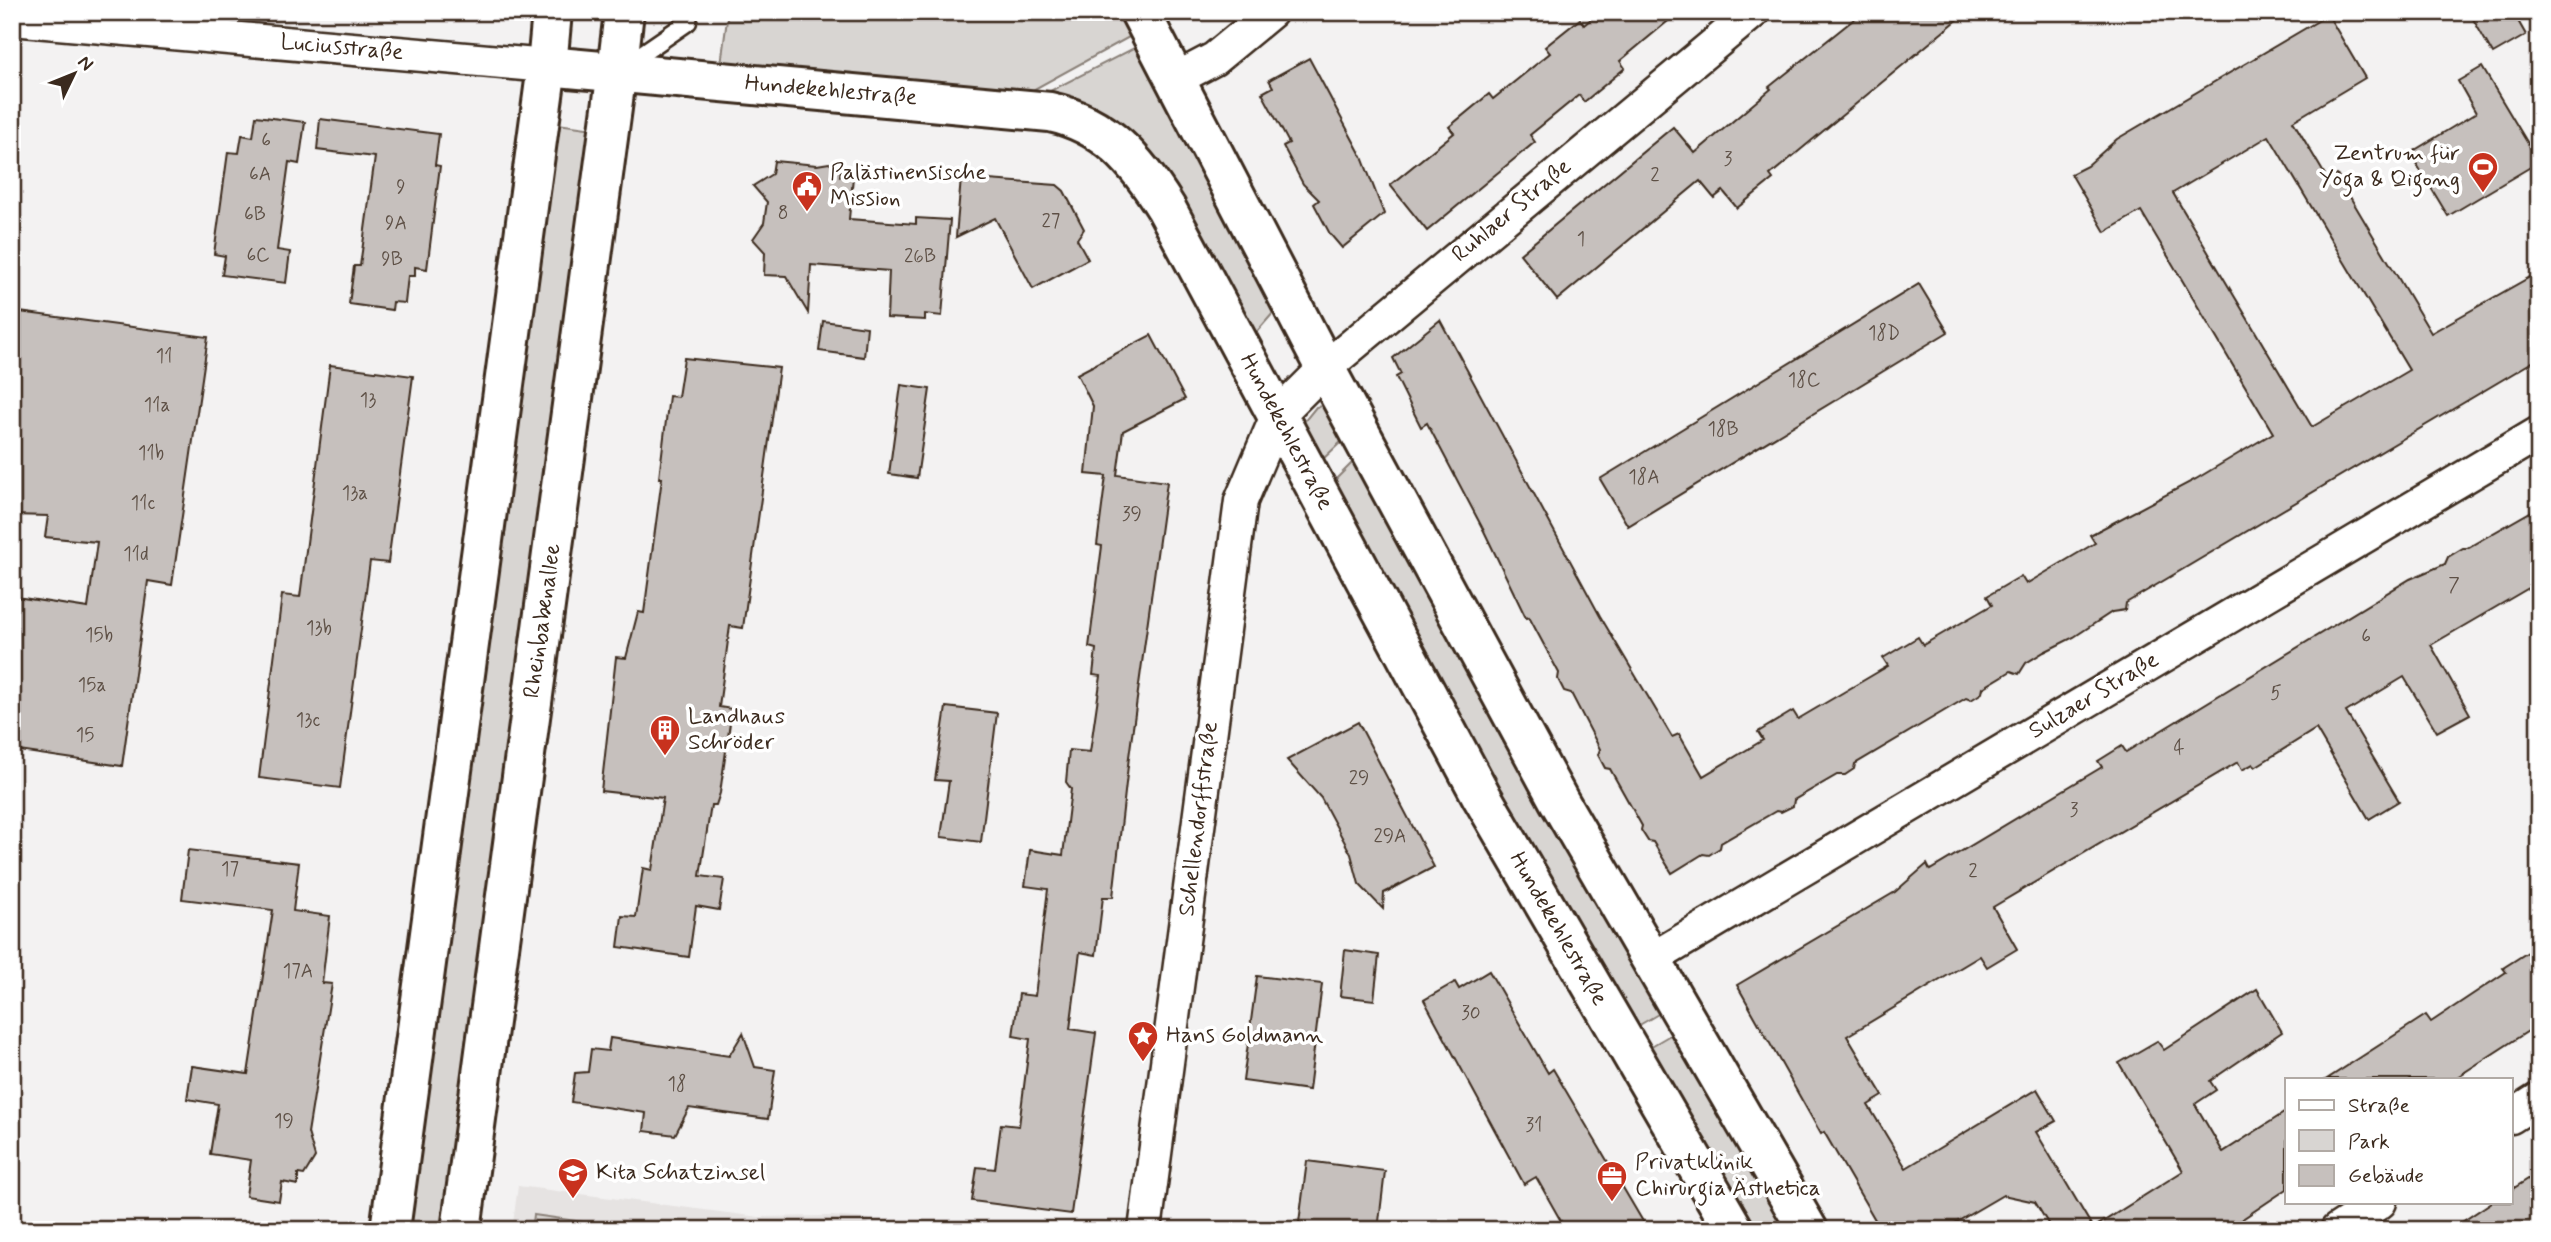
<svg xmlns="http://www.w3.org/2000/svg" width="2551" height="1242" font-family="Mynerve,sans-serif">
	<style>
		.built { fill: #e6e3e2 }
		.green { fill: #d8d5d2; stroke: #8a8078; stroke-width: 2 }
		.building { fill: #c6c0bd; stroke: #3b2a1e; stroke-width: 2; fill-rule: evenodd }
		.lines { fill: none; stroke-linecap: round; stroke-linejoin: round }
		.service-casing { stroke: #3b2a1e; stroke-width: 21 }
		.minor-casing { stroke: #3b2a1e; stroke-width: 37 }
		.tertiary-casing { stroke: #3b2a1e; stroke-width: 44 }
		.secondary-casing { stroke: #3b2a1e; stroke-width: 44 }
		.service { stroke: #fff; stroke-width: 16 }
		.minor { stroke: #fff; stroke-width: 32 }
		.tertiary { stroke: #fff; stroke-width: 38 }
		.secondary { stroke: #fff; stroke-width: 38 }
		.labels { text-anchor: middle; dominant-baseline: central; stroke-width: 7; stroke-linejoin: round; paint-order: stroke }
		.number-label { font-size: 19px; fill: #5e5046 }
		.street-label { font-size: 23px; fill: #3b2a1e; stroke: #fff }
		.poi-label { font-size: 23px; fill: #3b2a1e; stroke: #fff; text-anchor: start }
	</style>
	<rect width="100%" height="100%" fill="#f3f2f2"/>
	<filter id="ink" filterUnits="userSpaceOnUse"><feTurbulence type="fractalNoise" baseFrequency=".0143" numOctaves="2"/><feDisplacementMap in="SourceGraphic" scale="14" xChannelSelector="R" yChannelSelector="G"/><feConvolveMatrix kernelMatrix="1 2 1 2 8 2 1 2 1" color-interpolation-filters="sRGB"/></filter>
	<g filter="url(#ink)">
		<path class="built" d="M518 1186 759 1217 831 1216 869 1219 868 1230H512Z"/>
		<g class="green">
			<path d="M728 12H1120L1131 36 1031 91 721 64Z"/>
			<path d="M1136 47 1274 312 1254 335C1236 301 1219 268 1201 235 1163 163 1132 109 1046 93Z"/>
			<path d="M558 124 594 129 447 1230H405Z"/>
			<path d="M1322 406 1343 440 1322 460 1303 423 1316 407Z"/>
			<path d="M1354 461 1502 739 1660 1013 1636 1027 1517 821 1333 482Z"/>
			<path d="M1672 1034 1787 1230H1755L1648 1048Z"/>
			<path d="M534 1215 639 1230H532Z"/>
		</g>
		<g class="building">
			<path d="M1599 12H1679L1620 61 1625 68 1584 102 1579 95 1530 135 1535 142 1427 231 1390 185 1454 133 1449 127 1489 94 1493 99 1550 53 1545 47 1580 19 1584 25Z"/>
			<path d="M1863 12H1967L1770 175 1773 179 1737 208 1723 191 1714 198 1700 181 1557 300 1520 254 1673 127 1695 153 1771 89 1769 87Z"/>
			<path d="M2469 12H2513L2526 35 2493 54Z"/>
			<path d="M2328 15 2365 78 2293 121 2328 180 2337 175 2431 333 2539 272V358L2126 603 2125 610 2112 612 2074 637 2044 652 2026 663 2019 674 2011 671 1983 688 1982 693 1971 700 1966 698 1855 764 1854 769 1845 775H1837L1794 800 1793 806 1781 812 1776 811 1721 843 1720 848 1709 855 1703 854 1672 873 1653 842 1648 841 1641 830 1642 826 1610 769 1605 768 1598 755 1600 749 1571 693 1564 691 1558 679 1559 673 1529 617 1526 618 1484 531 1427 423 1421 427 1396 377 1401 374 1393 358 1440 320 1600 616 1672 737 1679 734 1703 776 1763 740 1758 732 1793 711 1798 719 1888 666 1883 658 1918 637 1923 645 1992 605 1987 596 2021 576 2026 584 2095 543 2090 535 2196 479 2273 433 2141 211 2105 232 2071 174 2087 166 2117 139ZM2269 136 2409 370 2312 427 2173 193Z"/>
			<path d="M1309 58 1362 157 1384 214 1342 248 1330 234 1314 204 1319 200 1303 184 1283 146 1289 143 1262 93 1273 87 1269 80Z"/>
			<path d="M2482 67 2539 162 2448 216 2410 153 2476 113 2458 81Z"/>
			<path d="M256 116 305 122 299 164 289 162 277 250 290 252 286 283 222 275 225 256 214 254 228 152 239 153 242 135 253 137Z"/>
			<path d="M320 119 439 134 435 165 440 166 427 269 415 267V276H408L405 303 393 302 392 310 349 304 354 266H360L375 157 317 150Z"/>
			<path d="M774 161 817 165 829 163 841 168 840 176 853 177 849 219 916 224V218L950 220 942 316 925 314V320L887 318 889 271 811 265 808 313 786 276 764 275 765 252 753 239 764 223 767 202 753 186 772 174Z"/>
			<path d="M961 178 1057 185 1064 191 1084 229 1077 239 1088 259 1033 289 995 218 956 237Z"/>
			<path d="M1919 284 1948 332 1628 526 1600 479Z"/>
			<path d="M12 311 208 337 172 585 148 581 122 766 12 750V629L16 597 88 608 97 542 45 537 48 516 12 515Z"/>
			<path d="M823 321 867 327 864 357 819 351Z"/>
			<path d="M1151 335 1185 399 1123 431 1117 475 1167 482 1129 757 1113 897H1103L1096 955 1080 952 1070 1029 1096 1033 1071 1214 972 1201 977 1167 995 1169 1001 1124 1019 1126 1030 1039 1013 1036 1019 994 1035 996 1048 889 1025 886 1030 850 1063 855 1071 789 1066 782 1069 750 1090 752 1101 676 1093 675 1096 649 1089 647 1102 546 1097 545 1106 476 1086 474 1093 406 1077 374Z"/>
			<path d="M684 358 779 368 743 628 730 626 719 707 732 709 720 793 716 805H711L700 876 724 879 719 910 696 906 689 957 618 947 622 916 636 917 643 868 652 870 663 798 601 791 616 657 626 658 638 612 644 613 662 478H659L669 396 678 397Z"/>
			<path d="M330 365 413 376 388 563 370 561 340 788 259 778 282 595 300 597Z"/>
			<path d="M901 385 930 389 917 478 889 474Z"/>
			<path d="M2539 507V582L2431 645 2470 714 2437 732 2404 677 2346 712 2399 801 2369 819 2316 729 2255 767 2253 764 2242 770 2238 762 1993 907 2017 949 1987 967 1980 956 1847 1036 1883 1096 1868 1105 1906 1168 2037 1089 2056 1121 2036 1132 2093 1228 2183 1171 2119 1063 2157 1041 2164 1050 2257 989 2282 1032 2210 1081 2216 1090 2195 1104 2223 1152 2287 1111V1189L2226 1230H2052L2035 1202 2003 1195 1943 1230H1881L1824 1132 1821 1134 1737 985 1895 892 1927 864 1930 870 2102 767 2098 761 2122 746 2126 752 2410 579 2445 564 2448 557 2463 548H2467Z"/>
			<path d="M946 707 997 713 981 842 941 837 949 781 935 780Z"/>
			<path d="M1358 722 1434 867 1384 893 1383 909 1359 884 1351 854 1321 798 1287 760Z"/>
			<path d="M188 850 299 863 293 911 330 916 322 983 332 984 308 1133 315 1157 304 1175 298 1174V1185L282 1182 279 1201 246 1196 251 1160 210 1154 218 1104 187 1099 192 1066 248 1074 273 910 182 899Z"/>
			<path d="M2539 945V1024L2454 1079H2327L2426 1015 2431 1022 2506 972 2503 968Z"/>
			<path d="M1345 950 1379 955 1374 1000 1340 996Z"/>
			<path d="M1489 971 1548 1073 1553 1069 1648 1230H1566L1536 1177 1524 1184 1424 1000 1455 982 1459 989Z"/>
			<path d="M1257 976 1322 984 1309 1090 1243 1081Z"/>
			<path d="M743 1033 755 1067 775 1070 768 1119 689 1108 675 1135 644 1131 646 1113 571 1102 575 1073 588 1072 591 1049 608 1051 610 1038 729 1056Z"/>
			<path d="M1307 1161 1385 1171 1378 1230H1298Z"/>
			<path d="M2539 1172V1230H2450L2492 1202H2511V1190Z"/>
		</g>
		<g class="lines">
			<g class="service-casing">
				<path id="service" d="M624 66 688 22 689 12"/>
			</g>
			<g class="minor-casing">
				<g id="minor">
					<path d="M12 19 547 66"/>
					<path d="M1174 80 1214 59 1271 12"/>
					<path d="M1650 960 2539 433"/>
					<path d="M2511 1117 2539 1099"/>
					<path d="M1145 1230 1241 501 1277 416 1325 368 1753 12"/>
					<path d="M2337 1230 2380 1202"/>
				</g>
			</g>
			<g class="tertiary-casing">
				<g id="tertiary">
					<path d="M390 1230 547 66"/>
					<path d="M461 1230 617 71"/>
				</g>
			</g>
			<g class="secondary-casing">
				<g id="secondary">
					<path d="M552 12 547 66 1050 112C1106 124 1137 161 1166 208L1482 797 1734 1230"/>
					<path d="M1140 12 1325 368 1559 801 1808 1230"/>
					<path d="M617 71 624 12"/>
				</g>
			</g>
			<use href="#service" class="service"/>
			<use href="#minor" class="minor"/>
			<use href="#tertiary" class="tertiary"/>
			<use href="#secondary" class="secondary"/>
		</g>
	</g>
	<defs>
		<g id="stadium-pin" transform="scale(1.575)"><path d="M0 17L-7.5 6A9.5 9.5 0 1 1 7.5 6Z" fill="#c8321e" stroke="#fff"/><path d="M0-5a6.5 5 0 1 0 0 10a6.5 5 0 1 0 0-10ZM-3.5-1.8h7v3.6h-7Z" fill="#fff"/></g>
		<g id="civic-pin" transform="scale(1.575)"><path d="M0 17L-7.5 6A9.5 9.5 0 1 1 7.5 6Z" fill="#c8321e" stroke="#fff"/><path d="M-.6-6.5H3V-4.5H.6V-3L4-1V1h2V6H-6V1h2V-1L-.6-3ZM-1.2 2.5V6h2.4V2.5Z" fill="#fff"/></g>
		<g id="building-pin" transform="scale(1.575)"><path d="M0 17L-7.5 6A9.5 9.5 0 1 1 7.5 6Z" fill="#c8321e" stroke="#fff"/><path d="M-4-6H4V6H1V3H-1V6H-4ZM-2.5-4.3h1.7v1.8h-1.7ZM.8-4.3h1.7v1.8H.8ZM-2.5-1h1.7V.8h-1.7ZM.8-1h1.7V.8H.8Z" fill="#fff"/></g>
		<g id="sight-pin" transform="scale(1.575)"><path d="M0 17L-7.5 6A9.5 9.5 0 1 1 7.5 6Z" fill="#c8321e" stroke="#fff"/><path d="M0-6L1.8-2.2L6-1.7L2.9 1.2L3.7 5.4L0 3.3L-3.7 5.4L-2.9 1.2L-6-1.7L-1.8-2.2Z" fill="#fff"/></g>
		<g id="school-pin" transform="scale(1.575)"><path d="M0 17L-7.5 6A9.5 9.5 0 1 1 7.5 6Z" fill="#c8321e" stroke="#fff"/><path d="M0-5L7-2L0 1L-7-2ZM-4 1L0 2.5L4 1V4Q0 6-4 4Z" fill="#fff"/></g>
		<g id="office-pin" transform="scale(1.575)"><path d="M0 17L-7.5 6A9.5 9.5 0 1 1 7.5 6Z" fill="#c8321e" stroke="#fff"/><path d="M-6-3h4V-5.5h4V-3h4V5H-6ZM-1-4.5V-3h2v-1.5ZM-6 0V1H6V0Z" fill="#fff"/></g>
	</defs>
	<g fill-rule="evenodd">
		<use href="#stadium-pin" x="2483" y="167"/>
		<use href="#civic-pin" x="807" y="186"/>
		<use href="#building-pin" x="665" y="730"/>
		<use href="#sight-pin" x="1143" y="1036"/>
		<use href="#school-pin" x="573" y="1173"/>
		<use href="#office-pin" x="1612" y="1176"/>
	</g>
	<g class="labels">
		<g class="number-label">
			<text x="266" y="140">6</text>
			<text x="1728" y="159">3</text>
			<text x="260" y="174">6A</text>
			<text x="1655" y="175">2</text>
			<text x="401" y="187">9</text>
			<text x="783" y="213">8</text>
			<text x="255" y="214">6B</text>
			<text x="1051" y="221">27</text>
			<text x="396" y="223">9A</text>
			<text x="1581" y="239">1</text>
			<text x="258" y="255">6C</text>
			<text x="920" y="256">26B</text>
			<text x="392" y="259">9B</text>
			<text x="1884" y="333">18D</text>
			<text x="164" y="356">11</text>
			<text x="1804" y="380">18C</text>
			<text x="368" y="400">13</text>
			<text x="157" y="405">11a</text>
			<text x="1723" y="429">18B</text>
			<text x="151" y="453">11b</text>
			<text x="1644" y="477">18A</text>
			<text x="355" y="493">13a</text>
			<text x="143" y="503">11c</text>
			<text x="1132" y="514">39</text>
			<text x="136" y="554">11d</text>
			<text x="2454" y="585">7</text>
			<text x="319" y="628">13b</text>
			<text x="99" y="635">15b</text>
			<text x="2366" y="636">6</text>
			<text x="92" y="685">15a</text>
			<text x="2276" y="693">5</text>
			<text x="308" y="720">13c</text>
			<text x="85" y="735">15</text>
			<text x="2179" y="748">4</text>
			<text x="1359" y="778">29</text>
			<text x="2074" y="810">3</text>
			<text x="1390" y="836">29A</text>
			<text x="230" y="869">17</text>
			<text x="1973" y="871">2</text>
			<text x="298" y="971">17A</text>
			<text x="1471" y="1013">30</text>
			<text x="677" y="1084">18</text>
			<text x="284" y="1121">19</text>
			<text x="1534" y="1125">31</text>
		</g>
		<g class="street-label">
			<text transform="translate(342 48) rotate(5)">Luciusstraße</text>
			<text transform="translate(831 91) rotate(5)">Hundekehlestraße</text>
			<text transform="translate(1512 211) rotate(-40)">Ruhlaer Straße</text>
			<text transform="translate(1286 432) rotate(62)">Hundekehlestraße</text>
			<text transform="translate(543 621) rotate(-82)">Rheinbabenallee</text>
			<text transform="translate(2094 696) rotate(-31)">Sulzaer Straße</text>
			<text transform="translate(1199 819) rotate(-83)">Schellendorffstraße</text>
			<text transform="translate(1558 929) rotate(60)">Hundekehlestraße</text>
		</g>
		<g class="poi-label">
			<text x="2460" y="154" text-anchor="end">Zentrum für<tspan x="2460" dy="26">Yoga &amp; Qigong</tspan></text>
			<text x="830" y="173">Palästinensische<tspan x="830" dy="26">Mission</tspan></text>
			<text x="688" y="717">Landhaus<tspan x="688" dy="26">Schröder</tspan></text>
			<text x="1166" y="1036">Hans Goldmann</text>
			<text x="1635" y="1163">Privatklinik<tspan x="1635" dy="26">Chirurgia Ästhetica</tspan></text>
			<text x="596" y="1173">Kita Schatzinsel</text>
		</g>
	</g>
	<rect width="2551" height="1242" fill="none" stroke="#fff" stroke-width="42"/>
	<rect x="21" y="21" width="2509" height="1200" fill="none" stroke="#3b2a1e" stroke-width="2.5" filter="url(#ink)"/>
	<rect x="2285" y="1078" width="228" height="126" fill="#ffffff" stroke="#b1aaa5" stroke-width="2"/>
	<rect x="2299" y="1100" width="35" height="10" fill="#ffffff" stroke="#b1aaa5" stroke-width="2"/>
	<text x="2348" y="1112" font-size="21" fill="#3b2a1e">Straße</text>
	<rect x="2299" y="1130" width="35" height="21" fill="#d8d5d2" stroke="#b1aaa5" stroke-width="2"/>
	<text x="2348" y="1148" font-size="21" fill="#3b2a1e">Park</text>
	<rect x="2299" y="1165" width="35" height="21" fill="#c6c0bd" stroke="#b1aaa5" stroke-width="2"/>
	<text x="2348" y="1182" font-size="21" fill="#3b2a1e">Gebäude</text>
	<g transform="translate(74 74) rotate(47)" stroke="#ffffff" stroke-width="5" paint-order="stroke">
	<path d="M0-5L12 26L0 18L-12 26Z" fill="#3b2a1e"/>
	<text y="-10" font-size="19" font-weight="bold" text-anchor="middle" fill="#3b2a1e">N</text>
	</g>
</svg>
